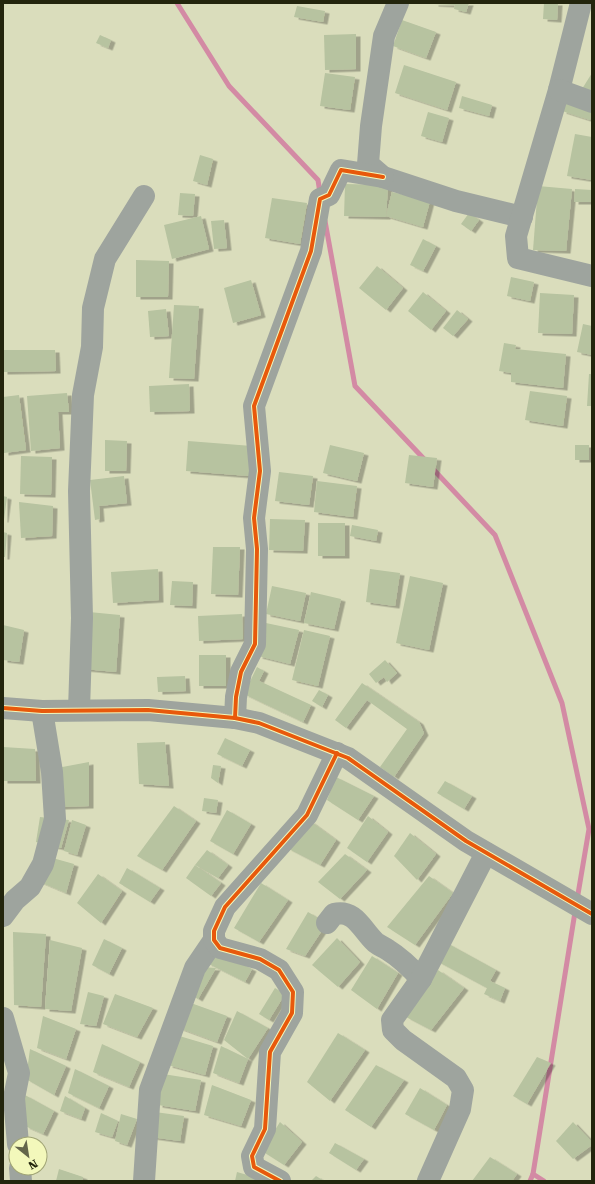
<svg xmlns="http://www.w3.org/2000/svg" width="595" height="1184" font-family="'Roboto Serif',serif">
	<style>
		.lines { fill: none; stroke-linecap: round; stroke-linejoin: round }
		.stream { stroke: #d38aa4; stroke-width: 5 }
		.building { fill: #b7c3a0; filter: url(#shadow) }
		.minor { stroke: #9ea49e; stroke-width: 22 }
		.cycleway-casing { stroke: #f3f8bb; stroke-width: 6 }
		.cycleway { stroke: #e8590c; stroke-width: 4 }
	</style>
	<defs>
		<filter id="shadow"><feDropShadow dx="4.5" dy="2.5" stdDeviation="0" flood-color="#0004"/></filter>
	</defs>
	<rect width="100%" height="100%" fill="#daddbc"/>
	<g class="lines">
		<g class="stream">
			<path d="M177 3 229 86 318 180 320 193"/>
			<path d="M325 221 355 386 425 460"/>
			<path d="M432 468 495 535 562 703 589 829 577 900"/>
			<path d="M533 1174 544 1181"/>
			<path d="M530 1181 533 1174 575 912"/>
		</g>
	</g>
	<g class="building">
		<path d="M434 3H455V5L434 4Z"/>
		<path d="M455 3H469L466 12 454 9Z"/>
		<path d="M544 3H558L557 20 543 19Z"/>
		<path d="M297 6 325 11 323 22 294 17Z"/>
		<path d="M402 20 436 32 426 58 393 46Z"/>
		<path d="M356 34V69L325 70 324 35Z"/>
		<path d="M100 35 111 40 108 48 96 43Z"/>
		<path d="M404 65 456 82 447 110 395 93Z"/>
		<path d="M325 73 355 77 350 110 320 106Z"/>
		<path d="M592 73V94L582 89Z"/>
		<path d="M462 96 492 105 489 116 459 108Z"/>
		<path d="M567 98 592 112 590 120 562 111Z"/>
		<path d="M428 112 449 118 442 142 421 136Z"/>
		<path d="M575 134 592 137V180L567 176Z"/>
		<path d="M200 155 213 159 207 185 193 181Z"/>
		<path d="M345 184 388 185 386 217 344 216Z"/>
		<path d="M538 186 572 189 566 251 533 250Z"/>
		<path d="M575 189 592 190V202H574Z"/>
		<path d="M392 192 430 201 423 227 386 216Z"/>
		<path d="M180 193 195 194 193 216 178 215Z"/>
		<path d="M272 198 307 203 300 244 265 238Z"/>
		<path d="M469 213 479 220 471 231 461 224Z"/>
		<path d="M201 216 209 249 172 259 164 225Z"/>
		<path d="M224 220 227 248 214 249 211 221Z"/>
		<path d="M423 239 436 246 423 271 410 265Z"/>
		<path d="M136 260 169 261 168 297H136Z"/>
		<path d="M377 266 403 288 386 310 359 288Z"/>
		<path d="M511 277 534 282 530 301 507 296Z"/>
		<path d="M251 280 261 315 233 323 224 288Z"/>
		<path d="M423 292 446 311 431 330 408 311Z"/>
		<path d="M540 293 574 295 572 334 538 333Z"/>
		<path d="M174 305 199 306 194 379 169 378Z"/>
		<path d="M166 309 169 336 150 337 148 311Z"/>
		<path d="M457 310 468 319 453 336 443 328Z"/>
		<path d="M583 324 592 326V355L577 352Z"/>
		<path d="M504 343 516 345 515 349 566 354 563 388 511 382V373L499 371Z"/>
		<path d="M3 350H55L56 371 3 372Z"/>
		<path d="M589 374H592V406H587Z"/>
		<path d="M189 384 190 411 150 412 149 386Z"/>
		<path d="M530 391 567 396 563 426 525 420Z"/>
		<path d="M67 393 69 412H58L60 448 31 451 27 396Z"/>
		<path d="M19 395 26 450 4 453 3 397Z"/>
		<path d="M105 440 127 441 126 471H105Z"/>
		<path d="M188 441 252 446 249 476 186 471Z"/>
		<path d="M330 445 364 453 357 481 323 473Z"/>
		<rect x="575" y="445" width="14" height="15"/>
		<path d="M409 455 437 458 433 487 405 483Z"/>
		<path d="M21 456 52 457 51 495 20 494Z"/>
		<path d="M279 472 313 476 309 505 275 501Z"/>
		<path d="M124 476 127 503 99 506 100 519 95 520 90 480Z"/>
		<path d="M317 481 357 486 353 517 314 512Z"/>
		<path d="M3 496 7 497 4 520H3Z"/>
		<path d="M19 502 53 506 52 536 21 538Z"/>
		<path d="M270 519 305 520 303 551 269 550Z"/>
		<rect x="318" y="523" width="27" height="33"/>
		<path d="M352 525 378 530 376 541 350 536Z"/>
		<path d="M3 532 7 533 5 557H3Z"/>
		<path d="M213 547H240L238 595 211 594Z"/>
		<path d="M158 569 159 600 113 603 111 572Z"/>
		<path d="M370 569 400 573 395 606 366 602Z"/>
		<path d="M410 576 443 583 429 650 396 643Z"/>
		<path d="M172 581 193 582 192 606 170 605Z"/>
		<path d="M272 586 306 593 300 621 266 614Z"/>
		<path d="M311 592 341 599 334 629 304 623Z"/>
		<path d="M89 612 120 615 116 672 84 669Z"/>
		<path d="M242 614 243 639 199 641 198 616Z"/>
		<path d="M266 623 299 630 290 664 258 656Z"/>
		<path d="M3 625 24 630 19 662 3 660Z"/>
		<path d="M304 630 330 636 318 686 292 680Z"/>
		<rect x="199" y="655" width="27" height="31"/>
		<path d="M385 660 397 673 387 682 384 677 376 683 369 674Z"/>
		<path d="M257 667 264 671 259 681 311 705 303 722 244 694Z"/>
		<path d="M185 676 186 691 158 692 157 677Z"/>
		<path d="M362 683 419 722 424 733 394 777 380 767 407 729 367 700 346 728 335 720Z"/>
		<path d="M319 690 328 695 322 707 312 701Z"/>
		<path d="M225 738 250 750 242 766 217 754Z"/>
		<path d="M165 742 169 786 139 784 137 743Z"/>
		<path d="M3 747 35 749 36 781H3Z"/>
		<path d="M89 762V806L58 807 57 768Z"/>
		<path d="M213 765 221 766 218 783 211 778Z"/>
		<path d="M336 777 374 796 358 820 327 800Z"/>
		<path d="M445 781 472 796 464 809 437 793Z"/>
		<path d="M204 798 218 800 216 813 202 811Z"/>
		<path d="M174 806 196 821 162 870 137 856Z"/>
		<path d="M227 810 251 824 233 854 210 841Z"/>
		<path d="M368 816 388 832 367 862 347 848Z"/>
		<path d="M40 817 69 820 61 848 36 842Z"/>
		<path d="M72 820 86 825 77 855 64 851Z"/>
		<path d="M310 821 336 840 320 865 287 848Z"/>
		<path d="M410 833 436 854 417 880 394 856Z"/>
		<path d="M207 850 228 865 218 878 195 865Z"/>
		<path d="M345 854 367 870 340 899 318 882Z"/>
		<path d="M49 857 74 864 66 893 38 881Z"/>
		<path d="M195 865 221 883 211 896 186 878Z"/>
		<path d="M127 868 160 888 150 902 119 883Z"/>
		<path d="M98 874 122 891 101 923 77 903Z"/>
		<path d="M429 876 453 893 415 945 387 927Z"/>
		<path d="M261 883 288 900 259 942 234 928Z"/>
		<path d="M308 912 327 923 305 956 286 949Z"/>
		<path d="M13 932 46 934 41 1007 14 1005Z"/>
		<path d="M337 938 360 962 338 987 312 965Z"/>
		<path d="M104 939 122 948 109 974 92 965Z"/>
		<path d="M50 940 82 948 71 1011 45 1009Z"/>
		<path d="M445 942 496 970 490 981 505 988 500 1001 484 994 489 984 487 988 435 960Z"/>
		<path d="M213 950 252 969 245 982 207 963Z"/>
		<path d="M372 956 398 973 377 1009 351 990Z"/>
		<path d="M202 967 216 968 198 999 187 992Z"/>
		<path d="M438 970 464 988 431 1030 406 1017Z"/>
		<path d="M275 988 285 994 269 1020 259 1014Z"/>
		<path d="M88 992 104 996 96 1026 80 1024Z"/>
		<path d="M115 994 153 1008 137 1037 103 1024Z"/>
		<path d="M188 1002 227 1016 217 1042 179 1028Z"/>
		<path d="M237 1011 268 1028 248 1059 224 1040Z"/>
		<path d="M43 1016 76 1029 66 1059 37 1048Z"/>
		<path d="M338 1033 365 1050 330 1101 307 1082Z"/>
		<path d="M176 1035 213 1046 205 1075 168 1065Z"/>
		<path d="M102 1044 140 1062 129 1087 93 1072Z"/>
		<path d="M221 1046 248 1059 239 1083 213 1073Z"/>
		<path d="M30 1049 66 1066 54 1095 26 1079Z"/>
		<path d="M537 1057 551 1063 527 1104 513 1096Z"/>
		<path d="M376 1065 404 1080 371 1127 345 1110Z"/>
		<path d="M75 1069 109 1086 99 1108 68 1093Z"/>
		<path d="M163 1074 201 1080 195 1111 158 1105Z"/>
		<path d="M212 1085 251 1100 241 1126 204 1115Z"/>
		<path d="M420 1088 447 1105 434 1130 405 1114Z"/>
		<path d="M25 1095 54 1111 43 1134 25 1126Z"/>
		<path d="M65 1096 85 1108 81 1119 60 1111Z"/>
		<path d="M155 1112 184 1116 180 1141 151 1137Z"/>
		<path d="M101 1113 118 1121 112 1137 95 1132Z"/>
		<path d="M121 1114 137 1119 127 1145 115 1141Z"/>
		<path d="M280 1122 302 1142 284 1165 262 1151Z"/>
		<path d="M573 1122 592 1142V1145L573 1159 556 1141Z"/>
		<path d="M335 1143 364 1159 356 1170 329 1153Z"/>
		<path d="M490 1157 517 1174 512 1181H472Z"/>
		<path d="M59 1169 83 1177V1181H56Z"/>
		<path d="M237 1172 265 1180V1181H235Z"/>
		<path d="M316 1176 324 1181H311Z"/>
	</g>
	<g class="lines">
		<g class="minor">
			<path d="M398 3 384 36 371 126 368 164 383 177 456 201 522 217"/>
			<path d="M581 3 559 90 516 236 518 258 592 276"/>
			<path d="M559 90 592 102"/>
			<path d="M3 708 42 711 148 710 235 718 259 723 348 758 466 841 592 914"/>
			<path d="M79 710 82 618 79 491 83 395 92 347 93 308 105 259 144 196"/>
			<path d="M235 718 236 697 241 672 255 644 257 549 254 518 260 471 254 406 311 251 320 199 329 195 341 170 383 177"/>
			<path d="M3 916 15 900 30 887 43 864 55 819 52 772 42 711"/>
			<path d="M327 923 334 914C355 909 362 930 375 942 378 945 384 947 388 950 401 958 411 968 421 979"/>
			<path d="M3 1018 19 1073 14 1098 18 1144"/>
			<path d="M20 1168 21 1181"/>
			<path d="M144 1181 150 1090 195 968 214 940"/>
			<path d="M280 1181 254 1167 252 1156 265 1129 270 1052 292 1013 293 992 279 970 260 959 220 948 214 940V931L225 907 307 815 337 753"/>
			<path d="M428 1181 460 1109 463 1090 456 1078 403 1040 393 1030 392 1020 421 979 486 853"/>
		</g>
		<g class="cycleway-casing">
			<g id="cycleway">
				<path d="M3 708 42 711 148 710 235 718 259 723 348 758 466 841 592 914"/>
				<path d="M235 718 236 697 241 672 255 644 257 549 254 518 260 471 254 406 311 251 320 199 329 195 341 170 383 177"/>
				<path d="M280 1181 254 1167 252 1156 265 1129 270 1052 292 1013 293 992 279 970 260 959 220 948 214 940V931L225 907 307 815 337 753"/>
			</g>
		</g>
		<use href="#cycleway" class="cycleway"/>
	</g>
	<rect width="595" height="1184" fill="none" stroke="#23250d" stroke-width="8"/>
	<g transform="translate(28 1156) rotate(150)"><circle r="19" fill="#f3f8bb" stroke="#a0a475"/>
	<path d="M0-3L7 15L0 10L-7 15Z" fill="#63654a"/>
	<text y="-6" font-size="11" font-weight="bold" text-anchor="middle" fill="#23250d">N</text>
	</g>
</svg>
